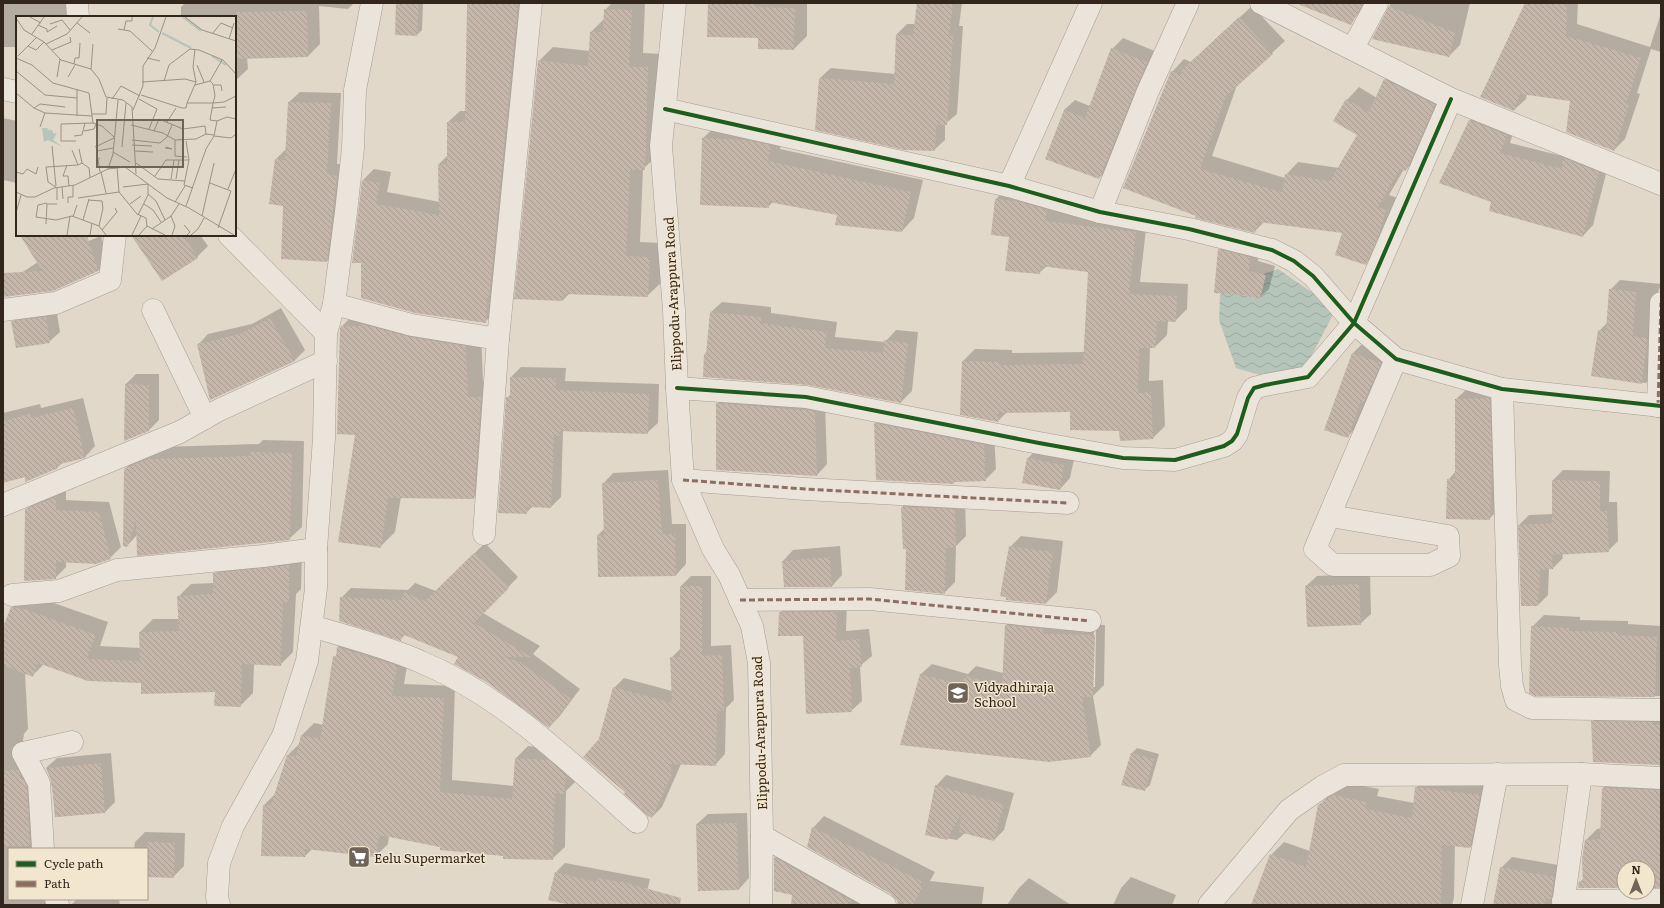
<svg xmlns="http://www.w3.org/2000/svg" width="1664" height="908" font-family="Literata,serif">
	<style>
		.water { fill: url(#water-waves) }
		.shadow { fill: #0003; fill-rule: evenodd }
		.building { fill: url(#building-back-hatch) }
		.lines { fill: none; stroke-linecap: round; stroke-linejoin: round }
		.minor-casing { stroke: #a69d93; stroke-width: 23 }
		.minor { stroke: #eae4db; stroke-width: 22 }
		.quiet { stroke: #8d6e63; stroke-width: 3; stroke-dasharray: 6 3; stroke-linecap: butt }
		.cycleway-casing { stroke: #f3e6ce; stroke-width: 6 }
		.cycleway { stroke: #1b5e20; stroke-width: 4 }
		.labels { text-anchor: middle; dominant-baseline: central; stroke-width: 3; stroke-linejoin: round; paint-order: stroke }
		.street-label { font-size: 13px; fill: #33261c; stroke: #f3e6ce }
		.poi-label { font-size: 13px; fill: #33261c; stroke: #f3e6ce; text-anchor: start }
		.inset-river { fill: none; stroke: #b5c5ba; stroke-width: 2 }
		.inset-road { fill: none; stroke: #9b9184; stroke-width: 1 }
		.view { fill: #706459; fill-opacity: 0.15; stroke: #706459; stroke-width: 2 }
		.inset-edge { fill: none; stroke: #33261c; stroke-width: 2 }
	</style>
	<defs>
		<pattern id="water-waves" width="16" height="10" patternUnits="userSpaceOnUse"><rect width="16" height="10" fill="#b5c5ba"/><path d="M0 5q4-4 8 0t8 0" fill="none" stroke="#9ca99f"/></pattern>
		<pattern id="building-back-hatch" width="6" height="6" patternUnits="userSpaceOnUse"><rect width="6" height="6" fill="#c5b6aa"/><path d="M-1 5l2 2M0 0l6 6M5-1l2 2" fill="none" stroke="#aa9c92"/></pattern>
	</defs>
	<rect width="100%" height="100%" fill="#e1d8c9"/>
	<path class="water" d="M1278 269 1336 309 1304 370 1267 377 1236 368 1219 320 1220 294 1246 280Z"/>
	<g class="shadow">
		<path d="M3 3H75V17H17V47H3Z"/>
		<path d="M185 3H354L348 9 319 6 320 44 308 56 247 57 248 69 235 81V17H181V7Z"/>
		<path d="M397 3H423L422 30 417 35Z"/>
		<path d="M468 3H527L497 310 485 322 415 312 363 180 374 169 391 172 387 192 440 202 439 164 448 155V122L460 111H466Z"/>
		<path d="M612 3H645L643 53 662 54 658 155 643 169 640 242 663 243 662 282 647 296 570 293 563 300 539 61 553 47 590 51 591 32 605 18V10Z"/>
		<path d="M709 3H807V36L794 49 759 37Z"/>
		<path d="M918 3H962L959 26H963L957 114 945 124V140L934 150 820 78 831 68 895 74 897 34 907 24H915Z"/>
		<path d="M1359 3H1367L1353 20Z"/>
		<path d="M1391 3H1470L1460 45 1449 56 1373 38Z"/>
		<path d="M1526 3H1578L1577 24 1650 47 1661 13V52L1651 49 1637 93 1640 94 1625 139 1614 150 1571 100 1527 94 1526 99 1514 110Z"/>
		<path d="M1252 6 1285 41 1237 85 1212 156 1285 178 1286 175 1298 162 1339 168 1358 134 1347 100 1359 87 1377 98 1385 80 1397 67 1447 92 1418 157 1406 170 1404 169 1389 195 1398 198 1378 251 1365 264 1343 232 1265 221 1254 232 1197 217 1172 72 1184 59 1191 62Z"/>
		<path d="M1123 38 1157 52 1110 168 1099 178 1064 110 1075 100 1090 106 1112 49Z"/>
		<path d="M300 92 341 93 337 164 347 165 337 250 327 261 284 205 270 203 276 159 287 148 289 102Z"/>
		<path d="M1481 110 1516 124 1510 143 1566 157 1609 162 1593 225 1583 236 1492 201 1470 120Z"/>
		<path d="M3 118 17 121V183L3 180Z"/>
		<path d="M716 126 783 133 780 149 923 180 914 218 902 231 838 214 773 202 768 207 703 138Z"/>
		<path d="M1008 187 1147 220 1140 282 1188 284 1187 309 1175 321H1168L1167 335 1155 347H1150L1149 381 1163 380 1165 426 1153 438 1120 430 1072 411 1007 412 998 421 963 361 975 349 1012 350V353L1085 352 1089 271 1047 266 1039 273 1010 236 996 199Z"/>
		<path d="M80 235 86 242 101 236 108 260 98 271 18 275Z"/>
		<path d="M133 235H200L208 246 197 257Z"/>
		<path d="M1228 240 1259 248 1258 261 1275 266 1269 289 1259 298 1219 250Z"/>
		<path d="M1620 280 1661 284 1658 292 1655 374 1646 383 1592 375 1599 331 1608 322 1610 290Z"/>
		<path d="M722 302 771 307V313L837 322 835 337 885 342 896 330 918 332 912 391 901 402 705 354 708 351 711 312Z"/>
		<path d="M56 307 60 332 49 342 13 322 23 311Z"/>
		<path d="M281 308 305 350 294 361 198 345 208 334 252 324Z"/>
		<path d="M357 311 481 332 483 382H496L489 483 474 498 401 497 395 532 380 547 356 434 342 326Z"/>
		<path d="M1362 344 1389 354 1373 392 1368 397 1356 428 1347 437 1325 429 1353 353Z"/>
		<path d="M521 367 566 368 565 381 659 384 658 423 647 433 563 431 561 497 551 507 533 506 526 513 507 398 511 394V377Z"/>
		<path d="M136 374H159V420L148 431 126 384Z"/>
		<path d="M1500 388V508L1489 519 1448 480 1456 471V399L1467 389Z"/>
		<path d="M728 393 825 401 827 464 817 475 717 404Z"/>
		<path d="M83 398 95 446 85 457 62 463 56 469 3 482V413L40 404 41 408Z"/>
		<path d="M886 413 994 435 996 469 985 480 956 481 953 483 875 424Z"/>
		<path d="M263 440 304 441 302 527 289 539 137 535 127 546 125 469 137 457 161 447 259 444Z"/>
		<path d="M1038 448 1075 455 1070 478 1060 489 1028 458Z"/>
		<path d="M668 470 672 524H686V564L676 575 598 535 605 528 603 484 613 473Z"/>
		<path d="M1563 470 1610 471 1609 502H1617L1618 541 1608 551 1562 553 1563 558 1553 568H1549L1548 595 1538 605H1522L1519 525 1529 515 1553 514V480Z"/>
		<path d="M66 487V500L109 502 121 547 110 558 66 562V567L55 578 26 510 37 499Z"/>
		<path d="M913 496 965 499 966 536 956 546 955 582 944 593 907 548H904L902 507Z"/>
		<path d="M1021 536 1063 541 1057 592 1046 603 1010 547Z"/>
		<path d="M485 543 518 577 483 613 540 646 533 654 580 689 559 717 549 727 459 657 406 634 401 639 341 598 351 588 408 590 415 583 436 591Z"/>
		<path d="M840 546 842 575 832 586 783 561 793 550Z"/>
		<path d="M302 553 301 589 296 594 293 652 280 665 254 664 253 693 240 706 216 691 142 683 44 664 32 676 25 673 28 729 24 734 23 740 39 773 43 849H9V899H61L68 905H71L77 899H119L120 905H3V630L12 608 25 595H31L108 622 100 646 141 648 140 632 153 619H180L178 597 191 584 214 583V574L227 561Z"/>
		<path d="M1370 574 1371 614 1360 624 1306 586 1317 576Z"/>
		<path d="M691 576H711V646L731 645 734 700 726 708 725 754 715 765 681 764 662 807 652 817 626 792 599 739 614 688 624 678 672 691 671 658 681 648V586Z"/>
		<path d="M790 602H847L846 631 869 629 872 656 860 666 862 701 851 711 804 635 780 613Z"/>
		<path d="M1016 615 1053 624 1105 625 1104 685 1093 696 1101 745 1090 756 902 744 921 674 932 664 968 674 976 666 1003 673 1006 625ZM1094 630H1096L1095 687H1093Z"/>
		<path d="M1544 615 1580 617V620L1628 621V624L1661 626V696L1535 695 1532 627Z"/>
		<path d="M350 635 409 654 404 684 455 686 452 780 514 786 516 758 528 746 561 749 576 781 566 791 565 847 552 859 442 847 389 836 388 844 376 856 312 849 305 856 264 805 276 793 288 755 300 743 302 735 314 723 324 725 334 657 338 654V647Z"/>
		<path d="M1603 710 1661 711V765L1592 722Z"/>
		<path d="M1137 748 1159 754 1150 785 1144 790 1132 753Z"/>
		<path d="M111 753 115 802 105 812 55 817 52 782 46 768 57 758Z"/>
		<path d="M946 775 1014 793 1004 830 994 840 965 833 957 840 927 835 936 786Z"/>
		<path d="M1429 775 1492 782 1483 834 1470 847 1455 845 1454 898 1452 905H1252L1271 855 1284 842 1310 851 1319 806 1332 792 1347 783 1379 789 1377 796 1414 803 1416 788Z"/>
		<path d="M1614 777 1661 779V887H1648V868H1624V887H1579L1580 882 1584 878 1586 840 1597 829 1602 828 1603 788Z"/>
		<path d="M747 813 749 878 739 889 697 824 708 814Z"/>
		<path d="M824 816 935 872 930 881 984 887 982 905H898L897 898 813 828Z"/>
		<path d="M145 832 185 833 184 866 173 877 147 876V849H134L135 842Z"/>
		<path d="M786 846 891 905H792L793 894 775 891V858Z"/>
		<path d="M1512 857 1564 866 1553 905H1494L1501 868Z"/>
		<path d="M565 863 650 879 645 900 640 905H574L550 899 557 871Z"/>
		<path d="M1131 877 1176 895 1172 905H1113L1121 888Z"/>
		<path d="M1029 878 1071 905H1007L1018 889Z"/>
	</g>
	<g class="building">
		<path d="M396 3H419L417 36 395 35Z"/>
		<path d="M467 3H518L489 298H487L486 323 415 313 361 298V263H352L362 180 380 183 376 204 439 215 438 164H447V122H465Z"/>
		<path d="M708 3H756V7L795 8 794 50 758 49V38L707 37Z"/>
		<path d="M917 3H953L949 36H953L947 125H936L935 151 904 150 815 130 819 78 894 84 896 34 913 35Z"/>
		<path d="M1300 3H1363L1351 25 1300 5Z"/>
		<path d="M1525 3H1567L1566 36 1641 58 1626 104 1629 105 1614 151 1566 132 1570 101 1520 94 1514 111 1480 97Z"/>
		<path d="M1389 6 1455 33 1449 57 1372 39Z"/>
		<path d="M604 9 632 10 629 67H648L645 170H630L626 256 650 257 648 297 564 294 563 301 514 299 538 60 588 66 590 32H603Z"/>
		<path d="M307 11 308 57 235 59V12Z"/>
		<path d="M1239 17 1273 54 1226 96 1200 169 1282 192 1285 174 1330 181 1357 135 1333 121 1346 99 1369 112 1384 79 1435 105 1406 171 1400 169 1378 207 1386 210 1377 240 1366 265 1335 255 1342 233 1258 222 1255 233 1195 218 1196 216 1123 188 1171 71 1181 75 1182 70Z"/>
		<path d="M1111 48 1147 62 1099 179 1045 159 1064 110 1085 118Z"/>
		<path d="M288 102 331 103 327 174 337 176 327 262 281 259 283 206 269 204 275 159 285 160Z"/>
		<path d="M1469 120 1507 135 1500 153 1562 169 1563 158 1599 172 1583 237 1489 211 1491 202 1439 183Z"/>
		<path d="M702 138 745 140 771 145 768 161 911 192 902 232 835 225 837 215 769 202V208L700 205Z"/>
		<path d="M995 199 1017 201 1047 210 1045 221 1136 232 1129 294 1177 296 1176 322 1157 321 1155 348H1139L1138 393 1151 392 1153 439 1120 441 1119 431 1070 430V412L998 413V422L960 415 962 361 1000 362V365L1083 364 1088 272 1041 266 1040 274 1005 271 1009 237 991 235Z"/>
		<path d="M20 235H87L98 271 53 291 3 297V273L42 271Z"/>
		<path d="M131 235H183L198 258 162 281Z"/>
		<path d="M1218 249 1250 257 1249 271 1266 275 1260 299 1243 295 1214 293Z"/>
		<path d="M1609 289 1636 292 1633 336 1647 338 1642 384 1591 376 1598 330 1606 331Z"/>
		<path d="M710 312 761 317V323L827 332 825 348 883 353 884 340 908 343 901 403 808 385 703 377 704 354H706Z"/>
		<path d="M46 317 50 343 16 348 11 321Z"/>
		<path d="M270 318 295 361 210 400 197 344 240 334Z"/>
		<path d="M361 324 410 337 466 346 468 397H481L474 499 388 498 381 548 338 542 355 435 337 434 340 328 341 326H361Z"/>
		<path d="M1352 353 1381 363 1364 402 1361 401 1348 438 1324 430Z"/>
		<path d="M510 377 556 378V390L649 394 648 434 560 431V436L554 435 551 508 527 507V514L498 513 506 397H510Z"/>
		<path d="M125 384 149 385V431L124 441Z"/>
		<path d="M1487 398 1490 399 1492 459 1490 520 1446 519 1447 479H1455V399Z"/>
		<path d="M716 403 815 411 817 476 716 470Z"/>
		<path d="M73 408 85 458 56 465V469L25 482V477L3 483V421L30 414 31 418Z"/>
		<path d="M874 423 984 445 986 481 954 482V484L876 480Z"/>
		<path d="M249 452 292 453 290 540 137 556 136 521 127 547 123 546 124 469 148 459 249 456Z"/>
		<path d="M1027 458 1064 465 1060 490 1022 483Z"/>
		<path d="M658 480 662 534H675L676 576 598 577 597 535H604L602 483Z"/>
		<path d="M1552 480 1600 481V511H1607L1609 552 1552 555 1553 569 1540 570 1538 606H1521L1518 525 1552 523Z"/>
		<path d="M56 497V510L99 512 111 559 96 564 56 562V579L24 581 25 509Z"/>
		<path d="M901 507 955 509 956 547 946 548 945 594 905 590 906 549H903Z"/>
		<path d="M1009 546 1053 552 1046 604 1006 600V597L1000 596Z"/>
		<path d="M474 553 509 588 474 623 531 657H503L520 662 571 699 549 728 488 683 454 664 458 657 402 634 401 641 339 621 340 597 401 600 404 592 425 601Z"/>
		<path d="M830 557 832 587H784L782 561Z"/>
		<path d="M289 565V602H283L281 666 242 664 241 707 214 706 215 692 141 694V683L88 681 38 663 33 677 3 665V627L11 607 24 609 96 635 87 659 140 661 139 632 179 631 177 596 213 594V573Z"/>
		<path d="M1359 584 1361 625 1307 627 1305 586Z"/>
		<path d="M680 586H702V656L722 655 724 711H717L716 766 670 764 672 774 652 818 648 816 624 794 625 792 583 757 599 739 613 687 672 703 670 657H680Z"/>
		<path d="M779 612H837L836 641 859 639 862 667 850 668 852 712 806 714 803 636H778Z"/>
		<path d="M1005 625 1043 629V634L1095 635 1093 697H1082L1091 757 1049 762 900 745 920 674 962 685 965 676 1002 686Z"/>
		<path d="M1531 626 1569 628V631L1617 632V635L1657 637 1655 697 1535 696 1529 693Z"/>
		<path d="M337 647 397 666 392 696 444 698 440 792 512 799 515 758 549 760 566 775 564 794 555 793 553 860 503 859V856L440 850V847L379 835 376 857 305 849V857L261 856 263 805H271L287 755 296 757 301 735 320 739 333 656 336 657Z"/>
		<path d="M1591 721 1654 722V724L1661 725V765L1593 762Z"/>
		<path d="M1131 753 1154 759 1145 791 1121 785Z"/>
		<path d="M101 763 105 813 56 817 51 782 48 768Z"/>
		<path d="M18 770 27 786 30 846H3V771Z"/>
		<path d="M935 785 1004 804 994 841 959 832 961 814 947 840 925 835Z"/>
		<path d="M1415 787 1480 795 1470 848 1442 845 1441 905H1251L1270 854 1306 867 1318 805 1333 795 1366 802 1365 809 1412 818Z"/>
		<path d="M1602 788 1661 790V888H1648V868H1624V888H1578L1579 881 1583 882 1582 859 1585 840 1600 839Z"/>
		<path d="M737 823 739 890 698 891 696 824Z"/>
		<path d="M812 827 921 881V890L913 905H907L896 900 891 894 807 847Z"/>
		<path d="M147 842 175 843 174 878 147 877Z"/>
		<path d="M774 857 851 901V905H791L792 895 774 891Z"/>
		<path d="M1500 867 1554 877 1551 899H1546L1545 905H1493Z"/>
		<path d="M555 872 596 882 597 878 627 883 681 898 680 905H570L548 900Z"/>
	</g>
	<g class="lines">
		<g class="minor-casing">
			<g id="minor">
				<path d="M77 3 78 17"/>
				<path d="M675 3 661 146 674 310 677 388 683 480 713 549 729 575 752 626 759 663 762 836 761 905"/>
				<path d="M1261 3 1451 99 1661 184"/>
				<path d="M1353 48 1377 3"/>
				<path d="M3 89 17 92"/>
				<path d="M665 109 1009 186 1100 212 1189 229 1272 250 1294 261 1313 276 1354 323 1396 359 1502 389 1661 406"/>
				<path d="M1009 186 1091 3"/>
				<path d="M1100 212 1148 91 1188 3"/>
				<path d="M229 235 326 333"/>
				<path d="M334 304 412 325 498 339"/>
				<path d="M3 310 56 303 110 280 115 235"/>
				<path d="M153 310 205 418"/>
				<path d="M677 388 806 397 1039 443 1123 458 1175 460 1224 446 1232 441 1237 434 1248 398 1254 388 1265 385 1308 377 1354 323 1451 99"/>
				<path d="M1502 389 1510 665 1512 686 1516 700 1532 708 1661 710"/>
				<path d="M1658 406 1661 303"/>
				<path d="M683 480 805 489 1068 503"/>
				<path d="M3 505 180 432 219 410 326 361"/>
				<path d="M1330 516 1448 536 1449 556 1430 565H1333L1315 549 1396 359"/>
				<path d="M484 534 498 339 531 3"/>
				<path d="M12 595 59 591 117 570 263 556 316 549"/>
				<path d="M740 600 870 599 1090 621"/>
				<path d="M312 626C347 637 388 647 421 662 505 697 570 763 637 822"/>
				<path d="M762 836 885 905"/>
				<path d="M43 849 39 783 23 753 72 742"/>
				<path d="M56 899 58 905"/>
				<path d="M1563 901 1661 900"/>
				<path d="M219 905 217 897 219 863 233 826 283 736 307 661 316 588V549L324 438 326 333 334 304 346 212 353 148 355 90 372 3"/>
				<path d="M1209 905 1289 810 1322 787 1344 775 1581 774 1661 778"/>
				<path d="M1472 905 1497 774"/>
				<path d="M1563 905 1581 774"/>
			</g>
		</g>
		<use href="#minor" class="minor"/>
		<g class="quiet">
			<path d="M1658 406 1661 303"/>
			<path d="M683 480 805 489 1068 503"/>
			<path d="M740 600 870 599 1090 621"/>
		</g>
		<g class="cycleway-casing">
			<g id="cycleway">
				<path d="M665 109 1009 186 1100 212 1189 229 1272 250 1294 261 1313 276 1354 323 1396 359 1502 389 1661 406"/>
				<path d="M677 388 806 397 1039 443 1123 458 1175 460 1224 446 1232 441 1237 434 1248 398 1254 388 1265 385 1308 377 1354 323 1451 99"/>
			</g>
		</g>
		<use href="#cycleway" class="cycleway"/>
	</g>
	<defs>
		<g id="school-square" transform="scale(1.15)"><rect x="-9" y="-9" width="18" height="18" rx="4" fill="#706459" stroke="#f3e6ce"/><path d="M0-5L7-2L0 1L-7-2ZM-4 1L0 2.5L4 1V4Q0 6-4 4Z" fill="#fff"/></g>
		<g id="supermarket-square" transform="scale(1.15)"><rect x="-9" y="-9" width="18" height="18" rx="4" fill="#706459" stroke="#f3e6ce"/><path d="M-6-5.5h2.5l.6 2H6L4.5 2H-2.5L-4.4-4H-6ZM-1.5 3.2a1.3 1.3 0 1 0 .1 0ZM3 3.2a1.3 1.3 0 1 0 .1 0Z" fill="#fff"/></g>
	</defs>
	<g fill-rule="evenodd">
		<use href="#school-square" x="958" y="693"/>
		<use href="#supermarket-square" x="359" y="857"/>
	</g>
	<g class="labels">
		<g class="street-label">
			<text transform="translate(672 294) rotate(-93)">Elippodu-Arappura Road</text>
			<text transform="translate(759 733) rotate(-92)">Elippodu-Arappura Road</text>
		</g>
		<g class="poi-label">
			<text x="974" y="686">Vidyadhiraja<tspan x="974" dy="15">School</tspan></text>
			<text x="374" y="857">Eelu Supermarket</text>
		</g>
	</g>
	<g transform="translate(16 16)">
		<rect width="220" height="220" fill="#e1d8c9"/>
		<path d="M26 112H31L34 115 35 113 38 118 41 117 37 124 47 131 32 124 28 126Z" fill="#b5c5ba"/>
		<path class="inset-river" d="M137 1 134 9 143 16M167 1 185 15M146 17 175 32M196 40 210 49"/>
		<path class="inset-road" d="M14 1 25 7M169 1 186 14 220 25M0 2 8 14 28 26 45 44 75 53 83 63 90 81 107 84 116 91 120 158M61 7 74 17M34 8 46 4 54 14M22 9 31 13V16L41 10M102 13 114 15 136 35M108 14 110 5H116V1M197 17 205 7 217 12M16 18 28 1M213 23 218 7M30 28 51 18 66 1M12 30 20 34 28 26M36 34 55 26 54 21M2 40 21 21M0 42 16 49 37 67 73 77 77 107 86 110 98 121M131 42 144 45M58 48 59 42H63L64 27M181 49 188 66M75 53 77 28M0 55 29 79 61 82M41 61 44 43M52 61 59 49M148 65 153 49 174 33 183 34 207 44 220 58M194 65 197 68 199 80 197 87 208 86 220 80M126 66 169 63 180 66M179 69 194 65 206 44M198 69H205L206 75M61 74V100M0 77 18 92 29 97 76 100M125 79 166 92H170L171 87H197L194 104 201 105M96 83 105 70 124 80M123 83 141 93 133 113M171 87 180 66 177 51 179 33M18 92 24 88 49 91M196 92 210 91M117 94 127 70V50L139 32 150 1M76 98H90L91 82M151 106 160 92M115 109 147 117 159 124 180 123 190 118M24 111 29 97M68 115 78 113 80 108M138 115 143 103 167 113 189 110 190 118 198 119M58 120 66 119 69 107M198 120 215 122 220 118M116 124 144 127 151 121 156 109M159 124V140L171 141M60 125H45V108L77 107M170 125 173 144 168 169 177 172M116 129 136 130M36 130 40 170M79 131 98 122M106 131 110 87M149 132 156 133 150 131M63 133 66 147M56 134 62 149 66 147 73 152 74 161M81 135 97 132M119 135 137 136M97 136 114 146M120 147 142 163 169 165M51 149 47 160H52L53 170M101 151 103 176 121 198 130 202 131 210 123 219M92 153 97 138 102 84M0 156 7 158 11 153 20 158 22 151M84 156 82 143 84 142M85 156 90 177M139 160 150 144H173M155 163 158 144M160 163 163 144M194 167 215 175 202 212M40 171 32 166 30 151 62 149M46 171 47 183M107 171 132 168V179L122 199M212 173 220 153M0 176 11 181H19L38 172 59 169 92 153 109 151 151 182 173 192 218 219M132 178 140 185 149 204M62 182 103 176M41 184V171M72 184 86 185 87 192 83 210M159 186 169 170M31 187 22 189 20 201 40 204 56 200 83 210 90 219M52 187V181H57V170M114 188 125 180M128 188 137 194 145 206M170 190 190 133 198 120 201 105 211 101 220 103M0 197 5 179M155 200 159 210 156 219M186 200 198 147M57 201 61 189M67 204 73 183M30 208 31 188H41M168 209 174 216 171 219M131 210 149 219M136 213 155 200 163 188M86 214 101 196 99 192M51 219 54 200M74 219 76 207M116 219 125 200M175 219 182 213 188 202"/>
		<path class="view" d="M81 104H167V151H81Z"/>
		<rect width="220" height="220" class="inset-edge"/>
	</g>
	<rect width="1664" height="908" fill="none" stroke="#33261c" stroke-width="8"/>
	<rect x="8" y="848" width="140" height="52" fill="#f3e6ce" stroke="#a69987"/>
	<rect x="16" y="861" width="20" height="6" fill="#1b5e20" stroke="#a69987"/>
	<text x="44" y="868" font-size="12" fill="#33261c">Cycle path</text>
	<rect x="16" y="881" width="20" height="6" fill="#8d6e63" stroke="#a69987"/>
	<text x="44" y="888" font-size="12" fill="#33261c">Path</text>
	<g transform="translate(1636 880)"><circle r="19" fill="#f3e6ce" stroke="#a69987"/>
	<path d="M0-3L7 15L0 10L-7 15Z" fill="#706459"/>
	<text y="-6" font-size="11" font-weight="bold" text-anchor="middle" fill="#33261c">N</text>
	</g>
</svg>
